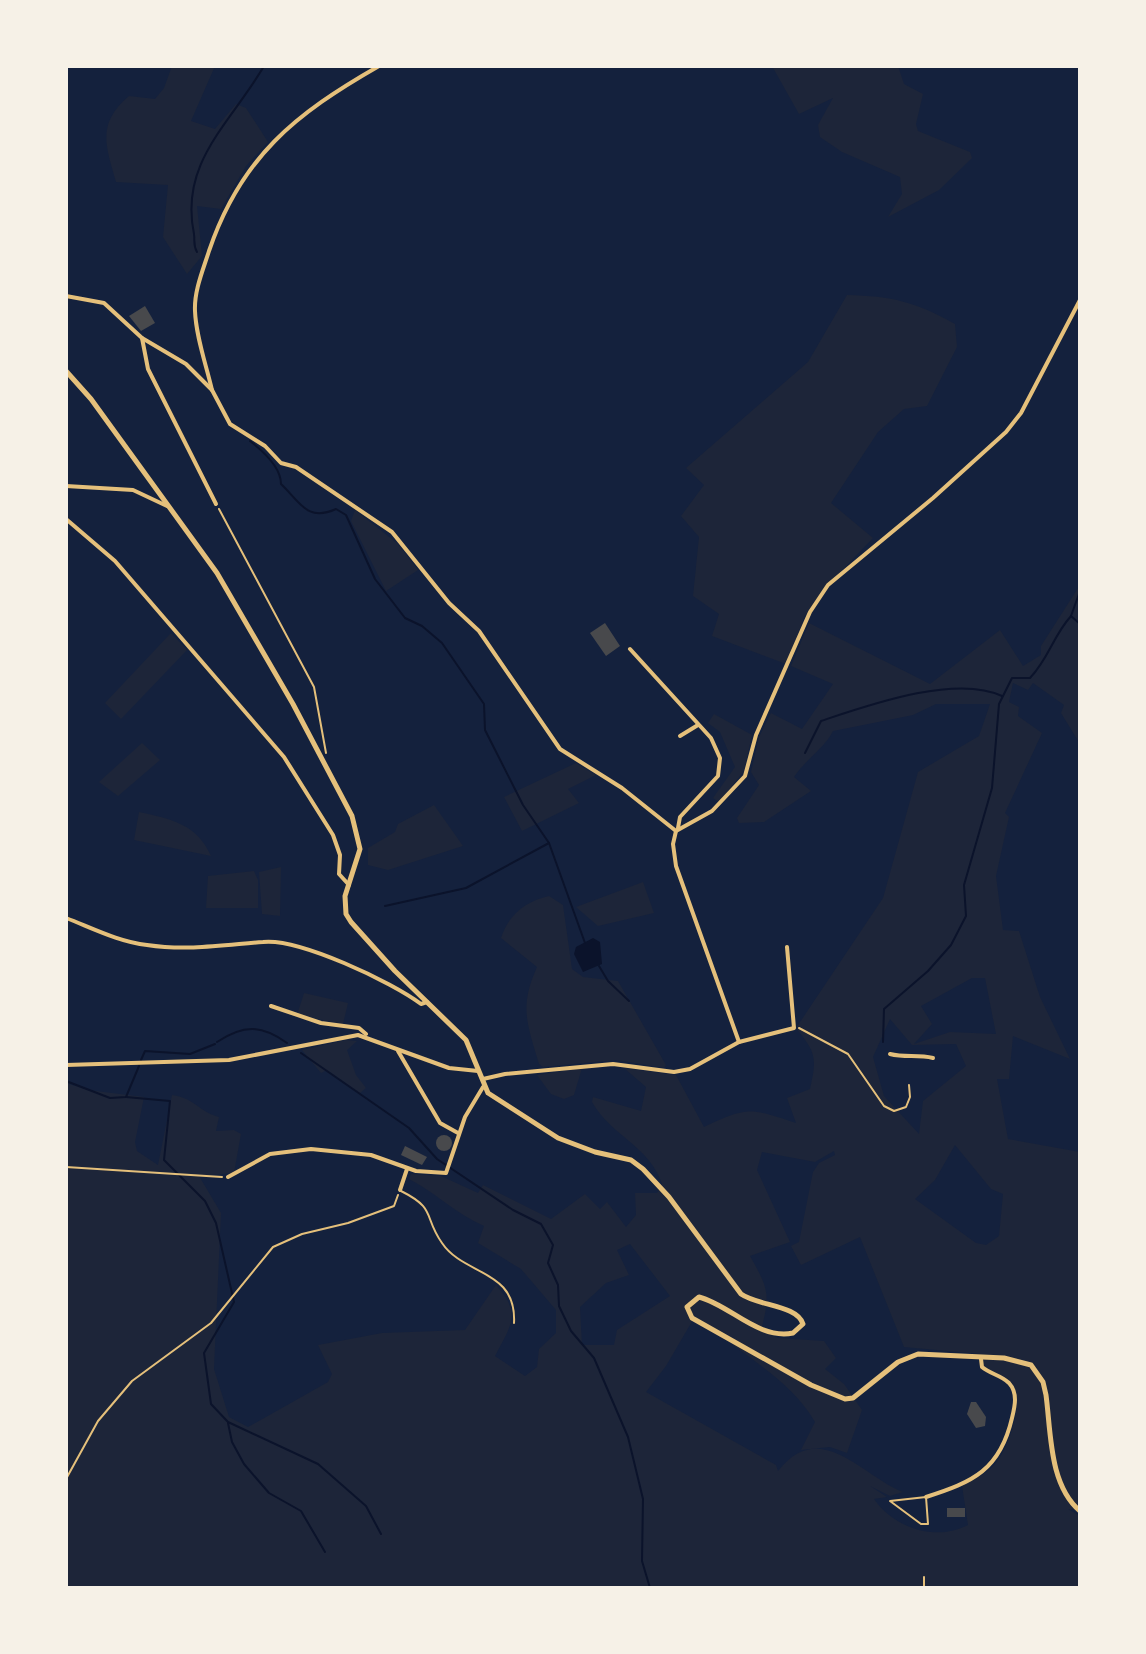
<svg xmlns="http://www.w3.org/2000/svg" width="1146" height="1654" font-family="Helvetica,sans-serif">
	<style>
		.green { fill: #1d2539; fill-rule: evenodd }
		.water { fill: #0b132b }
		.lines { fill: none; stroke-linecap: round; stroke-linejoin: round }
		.stream { stroke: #0b132b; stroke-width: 2 }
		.building { fill: #48494c }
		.path { stroke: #e5c07b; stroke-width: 2 }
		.service { stroke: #e5c07b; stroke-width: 2 }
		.minor { stroke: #e5c07b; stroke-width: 4 }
		.tertiary { stroke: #e5c07b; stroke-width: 5 }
	</style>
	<rect width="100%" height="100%" fill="#14213d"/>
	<g class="green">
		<path d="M172 66H215L191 121 215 129 236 104 246 108 268 142 246 166 221 209 197 206 202 256 187 274 163 237 168 185 116 182C106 146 96 124 129 96L155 99 164 88Z"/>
		<path d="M772 66H898L904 84 923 94 916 124 918 131 970 152 972 158 939 190 888 217 902 194 900 177 842 152 820 137 818 125 833 98 799 114Z"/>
		<path d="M847 295C892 296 916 302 955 324L957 347 927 406 904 409 878 432 831 503 873 538 828 585 805 616 786 664 712 636 719 614 693 596 699 537 681 516 704 485 686 468 808 362Z"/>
		<path d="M355 510 398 544 418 570 386 591 351 521Z"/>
		<path d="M1080 585V744L1061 713 1064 705 1033 683 1028 690 1013 683 1009 702 1019 707 1018 716 1042 733 1005 813 1009 817 996 876 1003 930 1019 931 1040 997 1070 1059 1013 1036 1009 1079H997L1008 1139 1080 1152V1510L1068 1509 1080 1516V1588H66V1083L88 1090 144 1097 135 1142 137 1151 158 1165 172 1095C197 1099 197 1111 219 1117L216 1131 234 1130 241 1134 234 1173 199 1176 221 1213 214 1369 229 1417 248 1427 328 1382 332 1374 318 1345 382 1333 465 1330 496 1285C522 1314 511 1325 495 1356L525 1376 537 1367 539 1349 556 1333V1310L521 1269 478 1243 484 1226C456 1214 436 1193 409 1179L411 1174 441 1176 478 1193 483 1185 551 1219 585 1194 600 1209 607 1202 626 1227 636 1215 635 1193H657L662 1184C649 1145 612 1137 592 1102L593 1097 641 1111 646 1087 624 1068 676 1075 704 1127C748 1106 751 1108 796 1123L787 1098 810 1089C817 1057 816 1053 796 1028L883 898 918 772 979 736 990 704H936L913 715 833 731C824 749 806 759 794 777L811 791 764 822 739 823 737 818 759 785 751 772 759 737 771 713 802 729 833 684 791 666 809 623 930 684 1000 630 1023 666 1041 655V646ZM972 978H985L996 1034 950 1032 914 1044 932 1024 921 1006ZM890 1019 912 1045 956 1044 966 1066 923 1101 919 1134 884 1096 873 1057ZM955 1145 991 1189 1003 1194 999 1236 986 1245 976 1243 915 1199 935 1180ZM834 1151 835 1155 819 1163 813 1172 799 1242 791 1246 801 1265 860 1237 904 1347 980 1354 984 1366C992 1373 1004 1374 1011 1382 1025 1400 1010 1443 998 1460 990 1472 975 1479 962 1486L968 1525C936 1542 894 1528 874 1499L887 1497 870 1486 890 1496 903 1492C862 1476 820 1417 778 1471L776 1465 646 1392 666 1366 694 1318 734 1338 733 1345C763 1367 797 1390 815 1422L801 1450 830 1447 847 1453 862 1410 844 1384 825 1369 836 1358 824 1341 778 1338 761 1330C771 1294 768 1288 750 1256L790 1242 757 1170 762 1152 815 1162ZM630 1244 670 1296 617 1330 614 1345H582L580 1307 606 1283 629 1275 617 1250Z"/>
		<path d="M171 633 187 650 121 719 105 703Z"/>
		<path d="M714 714 752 735 744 771 719 802 713 798 735 767 720 732 708 723Z"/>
		<path d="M142 743 160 760 118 796 99 782Z"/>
		<path d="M576 763 596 775 568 789 579 803 522 831 504 797Z"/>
		<path d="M434 805 463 846 388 870 368 865V848L395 832 398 824Z"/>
		<path d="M139 812C171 819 197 824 211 856L134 840Z"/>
		<path d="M281 867 280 916 262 914 259 872Z"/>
		<path d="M254 871 258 880V908H206L208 876Z"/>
		<path d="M643 882 654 913 598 926 576 907Z"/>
		<path d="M549 896 563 905 572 969 583 977 618 981 666 1065 664 1068 616 1060 543 1067 539 1064C527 1023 519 1007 537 967L501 938C508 915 526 901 549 896Z"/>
		<path d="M304 993 348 1003 343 1024 297 1015Z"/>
		<path d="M346 1040 357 1041 347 1050 356 1075 366 1088 360 1093 327 1070 321 1073 302 1050Z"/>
		<path d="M582 1068 574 1095 564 1099 551 1094 537 1075Z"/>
	</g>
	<path class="water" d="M593 938 600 942 602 964 583 972 574 954 576 947Z"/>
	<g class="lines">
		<g class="stream">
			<path d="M197 252C193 245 195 242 194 234 179 162 231 123 264 66"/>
			<path d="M250 441C263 451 281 467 281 484 301 503 307 522 336 509L346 515 375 579 405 618 422 626 442 643 484 704 485 730 523 805 549 843 585 943"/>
			<path d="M1080 591 1071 616 1080 624"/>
			<path d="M805 753 821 721C869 705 956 674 1002 696"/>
			<path d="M385 906 466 888 549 843"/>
			<path d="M599 966 608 981 629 1001"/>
			<path d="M217 1042C244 1024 262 1025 287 1043"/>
			<path d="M883 1042 884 1009 928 971 951 945 966 916 964 885 992 788 999 704 1012 678H1030C1049 658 1053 636 1071 616"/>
			<path d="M301 1053 409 1128 437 1159 513 1210 541 1224 553 1245 548 1263 558 1285 559 1306 571 1331 594 1358 628 1437 643 1499 642 1561 650 1588"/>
			<path d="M141 1060 145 1051 190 1054 215 1044"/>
			<path d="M66 1081 110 1098 126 1097 139 1066"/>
			<path d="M126 1097 170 1101 164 1160 205 1201 216 1223 234 1302 204 1353 211 1404 228 1422 318 1464 366 1506 381 1534"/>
			<path d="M228 1423 232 1442 244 1464 269 1493 301 1511 325 1552"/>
		</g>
	</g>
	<g class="building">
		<path d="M145 306 155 323 141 331 129 316Z"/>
		<path d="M605 623 620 646 606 656 590 633Z"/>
		<circle cx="444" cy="1143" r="8"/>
		<path d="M405 1146 427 1157 422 1165 401 1155Z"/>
		<path d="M971 1402H976L986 1417 985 1426 976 1428 967 1414Z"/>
		<rect x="947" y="1508" width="18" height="9"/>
	</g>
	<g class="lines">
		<g class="path">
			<path d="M219 509 314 687 326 753"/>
			<path d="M799 1028 848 1054 884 1106 894 1111 906 1107 910 1097 909 1085"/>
			<path d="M66 1167 222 1177"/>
			<path d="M66 1479 98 1421 132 1381 211 1323 273 1247 302 1234 348 1223 394 1206 398 1195"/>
			<path d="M924 1577V1588"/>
		</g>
		<g class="service">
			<path d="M401 1191C437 1209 423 1216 442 1243 464 1276 517 1269 514 1323"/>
			<path d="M926 1497 928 1524H921L890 1501Z"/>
		</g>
		<g class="minor">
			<path d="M66 296 104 303 142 338 186 364 212 390 230 424 265 446 281 463 296 467 392 532 449 603 479 631 560 749 622 788 676 831"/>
			<path d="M142 338 148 369 216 504"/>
			<path d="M212 390C206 364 196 337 195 311 194 291 203 270 209 251 241 157 295 114 379 66"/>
			<path d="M66 486 133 490 167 506"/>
			<path d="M66 519 115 561 284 757 333 835 340 855 339 874 349 885"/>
			<path d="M630 649 711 738 720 758 718 776 680 817 678 828"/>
			<path d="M680 736 698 725"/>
			<path d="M66 918C92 928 119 942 147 945 187 951 224 945 263 942 299 938 392 982 421 1004L427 1002"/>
			<path d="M271 1006 321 1023 359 1028 366 1034"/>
			<path d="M739 1042 676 866 673 844 676 831 712 811 745 776 756 735 810 612 828 585 933 498 1006 432 1021 413 1080 300"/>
			<path d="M398 1051 440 1123 458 1133"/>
			<path d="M890 1054C905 1058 918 1054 933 1058"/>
			<path d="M66 1065 229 1060 358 1035 449 1068 478 1071"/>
			<path d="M483 1079 505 1074 613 1064 674 1072 690 1069 739 1042 794 1028 787 947"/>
			<path d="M228 1177 270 1154 311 1149 371 1155 416 1171 446 1173 465 1117 483 1087"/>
			<path d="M400 1190 407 1169"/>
			<path d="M926 1497C973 1482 1000 1470 1012 1418 1015 1406 1018 1393 1009 1383 1001 1375 990 1374 982 1367L981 1359"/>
		</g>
		<path class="tertiary" d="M66 371 91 399 217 573 293 704 352 816 360 849 345 896 346 914 351 922 395 971 466 1040 488 1093 558 1138 595 1152 631 1160 643 1169 669 1197 741 1294C758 1306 797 1305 803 1324L793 1333C758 1340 730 1305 699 1297L687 1307 692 1318 811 1385 845 1399 853 1398 898 1362 918 1354 1004 1358 1031 1365 1043 1382 1046 1395C1051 1432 1049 1485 1080 1511"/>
	</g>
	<rect width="1146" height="1654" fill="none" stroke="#f6f1e7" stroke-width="136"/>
</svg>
